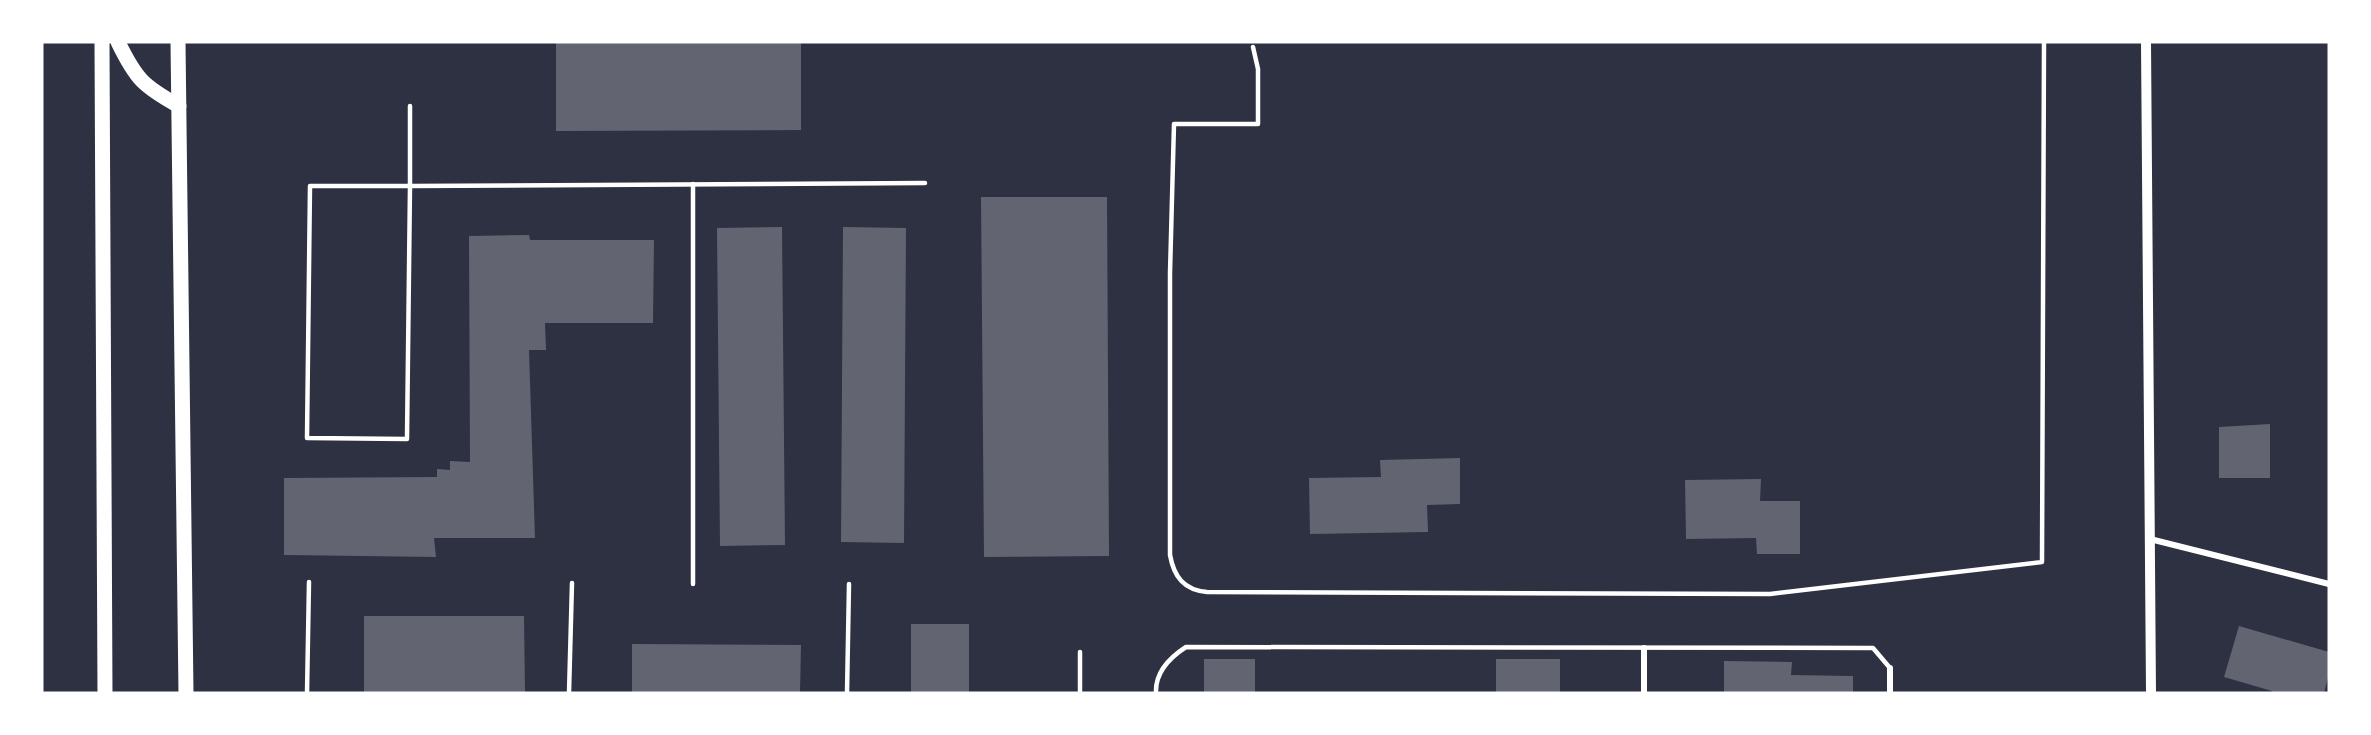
<svg xmlns="http://www.w3.org/2000/svg" width="2371" height="735" font-family="'Open Sans',sans-serif">
	<style>
		.building { fill: #626471 }
		.lines { fill: none; stroke-linecap: round; stroke-linejoin: round }
		.service { stroke: #fff; stroke-width: 4.5 }
		.minor { stroke: #fff; stroke-width: 6 }
		.tertiary { stroke: #fff; stroke-width: 10 }
		.primary { stroke: #fff; stroke-width: 15 }
	</style>
	<rect width="100%" height="100%" fill="#2d3142"/>
	<g class="building">
		<path d="M556 42H801V130L556 131Z"/>
		<path d="M981 197H1107L1109 556 984 557Z"/>
		<path d="M782 227 785 545 720 546 717 228Z"/>
		<path d="M843 227 906 228 904 543 841 542Z"/>
		<path d="M529 235 530 240H654L653 323H545L546 350H529L535 538H434L436 557 284 555V478L437 477V469L450 470V461L470 462 469 236Z"/>
		<path d="M2270 424V478H2219V427Z"/>
		<path d="M1460 458V504L1427 505 1428 532 1310 534 1309 478 1381 477 1380 460Z"/>
		<path d="M1761 479 1760 501H1800V554H1757L1756 538 1686 539 1685 480Z"/>
		<path d="M364 616H524L525 693H364Z"/>
		<rect x="911" y="624" width="58" height="69"/>
		<path d="M2239 626 2329 652V674L2324 693H2271L2272 691 2224 677Z"/>
		<path d="M632 644 801 645 800 693H632Z"/>
		<rect x="1204" y="659" width="51" height="34"/>
		<rect x="1496" y="659" width="64" height="34"/>
		<path d="M1724 661 1792 662 1791 675 1853 676V693H1724Z"/>
	</g>
	<g class="lines">
		<g class="service">
			<path d="M1253 47 1258 69V124H1174L1170 273V555C1174 577 1184 590 1207 592L1770 594 2042 562 2044 42"/>
			<path d="M410 106V186H310L307 438 407 439 410 186 925 183"/>
			<path d="M693 184V584"/>
			<path d="M1080 652V693"/>
			<path d="M307 693 309 582"/>
			<path d="M569 693 572 583"/>
			<path d="M847 693 849 584"/>
			<path d="M1156 693C1155 672 1169 658 1186 647L1873 648 1890 668"/>
		</g>
		<g class="minor">
			<path d="M2150 539 2329 584"/>
			<path d="M1644 693V648"/>
			<path d="M1890 693V668"/>
		</g>
		<path class="tertiary" d="M2146 42 2151 693"/>
		<g class="primary">
			<path d="M102 42 105 693"/>
			<path d="M118 42C136 79 143 86 179 106"/>
			<path d="M178 42 186 693"/>
		</g>
	</g>
	<rect width="2371" height="735" fill="none" stroke="#ffffff" stroke-width="87"/>
</svg>
